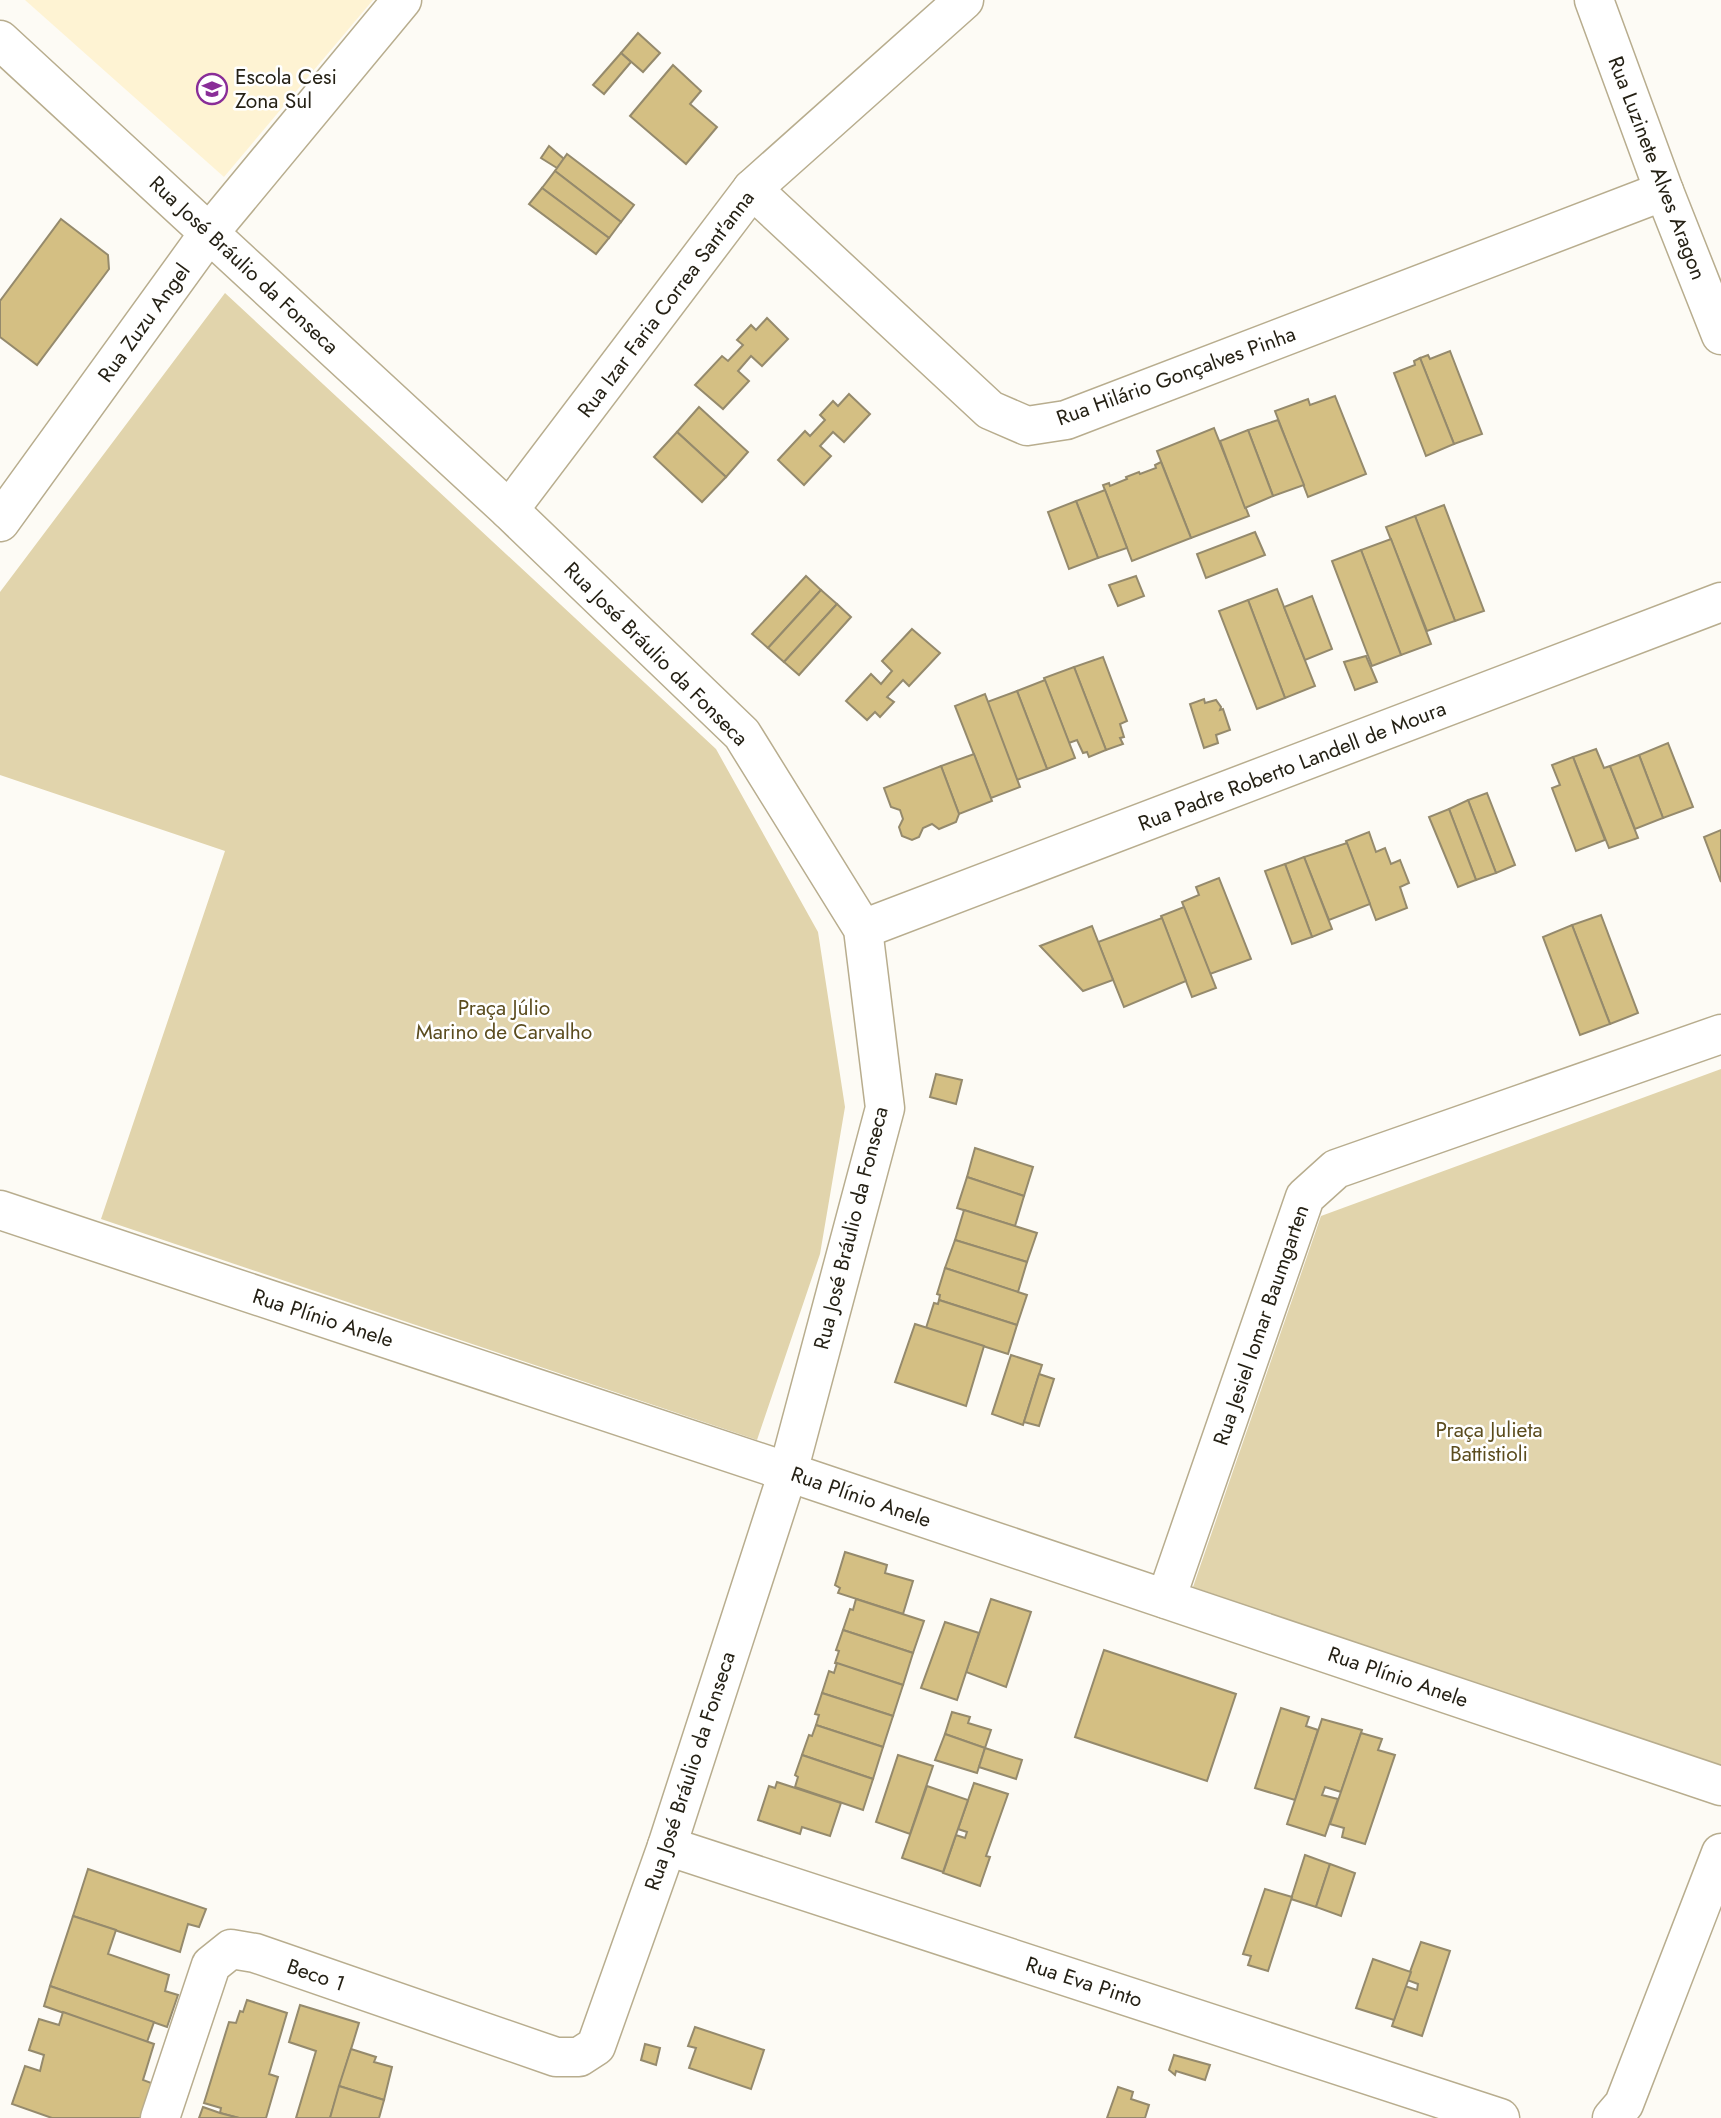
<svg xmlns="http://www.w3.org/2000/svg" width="1721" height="2118" font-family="Jost,sans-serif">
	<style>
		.built { fill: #fef3d3 }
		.green { fill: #e1d4ac }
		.building { fill: #d4bf83; stroke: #958a6c; stroke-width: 2 }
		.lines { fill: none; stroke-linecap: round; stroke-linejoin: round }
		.minor-casing { stroke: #b8ad8e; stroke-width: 41 }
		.minor { stroke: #fff; stroke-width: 38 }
		.labels { text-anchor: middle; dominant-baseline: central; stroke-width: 5; stroke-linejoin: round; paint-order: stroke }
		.poi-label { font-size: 21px; fill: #252115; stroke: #fff; text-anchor: start }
		.street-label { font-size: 21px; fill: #252115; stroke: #fff }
		.park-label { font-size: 21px; fill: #5b4c1e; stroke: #fff }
	</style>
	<rect width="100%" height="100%" fill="#fdfbf5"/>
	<path class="built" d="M25 0H373L224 177Z"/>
	<g class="green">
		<path d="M225 293 716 749 818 932 845 1107 820 1254 757 1440 101 1219 225 851 0 775V592Z"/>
		<path d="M1721 1069V1770L1193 1587 1321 1216Z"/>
	</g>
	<g class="building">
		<path d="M638 33 660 53 643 72 621 53Z"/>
		<path d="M621 53 631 62 604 94 593 85Z"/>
		<path d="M673 65 701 91 690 104 717 127 686 164 630 116Z"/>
		<path d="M549 146 564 159 557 168 541 158Z"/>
		<path d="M567 154 634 205 621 222 555 171Z"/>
		<path d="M555 171 621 222 609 238 542 188Z"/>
		<path d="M542 188 609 238 596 254 529 204Z"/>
		<path d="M61 219 108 255 109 269 37 365 0 337V301Z"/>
		<path d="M767 318 788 339 762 366 751 356 738 371 749 381 723 409 695 385 722 356 728 361 743 345 737 340 751 325 756 330Z"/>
		<path d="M1450 351 1482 434 1454 444 1420 358 1428 355 1430 359Z"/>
		<path d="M1420 358 1454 444 1426 456 1394 373 1415 365 1414 361Z"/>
		<path d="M849 394 870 414 844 442 833 432 820 446 831 456 804 485 778 460 805 431 810 436 825 420 820 415 833 401 838 406Z"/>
		<path d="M1335 396 1366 474 1308 497 1275 411 1308 399 1310 405Z"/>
		<path d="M699 407 748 452 726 477 677 432Z"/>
		<path d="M1278 420 1304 485 1273 496 1248 430Z"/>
		<path d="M1214 428 1249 516 1191 538 1157 451Z"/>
		<path d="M1248 430 1273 496 1245 508 1220 441Z"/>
		<path d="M677 432 726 477 702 502 654 457Z"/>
		<path d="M1161 462 1191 538 1132 561 1103 485 1109 483 1110 486 1127 479 1126 477 1139 472 1140 474 1156 468 1155 465Z"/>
		<path d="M1105 490 1127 548 1098 558 1076 501Z"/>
		<path d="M1076 501 1098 558 1069 569 1048 512Z"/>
		<path d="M1444 505 1484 611 1455 621 1415 516Z"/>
		<path d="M1415 516 1455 621 1427 631 1386 527Z"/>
		<path d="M1255 532 1265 555 1206 578 1197 554Z"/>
		<path d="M1391 539 1431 644 1401 655 1361 550Z"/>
		<path d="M1361 550 1401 655 1372 666 1332 561Z"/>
		<path d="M806 576 821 590 768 648 752 634Z"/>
		<path d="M1136 576 1144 596 1118 606 1109 585Z"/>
		<path d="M1277 589 1315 686 1285 698 1248 600Z"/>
		<path d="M821 590 837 604 784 662 768 648Z"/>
		<path d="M1312 596 1332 649 1305 660 1284 607Z"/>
		<path d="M1248 600 1285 698 1257 709 1219 611Z"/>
		<path d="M837 604 851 617 799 675 784 662Z"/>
		<path d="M912 629 940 653 909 686 903 680 887 697 894 702 880 717 875 712 867 720 846 701 871 674 881 684 892 671 882 661Z"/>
		<path d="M1366 656 1377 682 1355 690 1344 662Z"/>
		<path d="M1103 657 1127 721 1120 724 1124 737 1120 738 1123 744 1106 750 1074 667Z"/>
		<path d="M1074 667 1106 750 1089 757 1087 752 1083 753 1077 740 1069 743 1044 678Z"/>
		<path d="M1045 680 1075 758 1047 769 1017 691Z"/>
		<path d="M1017 691 1047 769 1017 780 987 702Z"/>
		<path d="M985 694 1020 787 991 798 955 706Z"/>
		<path d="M1204 699 1205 703 1216 700 1221 707 1220 710 1223 709 1230 730 1216 735 1218 743 1204 748 1190 704Z"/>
		<path d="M1668 743 1693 807 1663 818 1639 755Z"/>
		<path d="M1596 749 1604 768 1610 766 1638 838 1609 848 1573 757Z"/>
		<path d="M974 754 992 801 959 814 941 766Z"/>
		<path d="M1639 755 1663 818 1635 829 1610 766Z"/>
		<path d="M1573 757 1605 840 1576 851 1552 788 1560 785 1552 765Z"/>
		<path d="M941 766 959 814 956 822 939 829 932 824 923 828 919 837 912 840 902 836 899 827 903 819 900 810 891 807 884 788Z"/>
		<path d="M1487 793 1515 865 1496 873 1468 800Z"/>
		<path d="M1468 800 1496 873 1476 880 1449 809Z"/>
		<path d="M1449 809 1476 880 1458 887 1429 817Z"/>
		<path d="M1721 830V882L1704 837Z"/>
		<path d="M1369 832 1376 852 1385 848 1391 864 1400 860 1409 883 1400 887 1407 908 1376 920 1346 841Z"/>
		<path d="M1347 843 1370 904 1329 920 1304 857Z"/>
		<path d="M1304 857 1332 929 1312 937 1285 864Z"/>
		<path d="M1285 864 1312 937 1292 944 1265 871Z"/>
		<path d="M1219 878 1251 959 1210 974 1182 902 1199 895 1196 887Z"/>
		<path d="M1184 907 1216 988 1192 997 1161 916Z"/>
		<path d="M1601 915 1638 1013 1610 1024 1572 925Z"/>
		<path d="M1162 918 1186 981 1124 1007 1098 942Z"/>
		<path d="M1572 925 1610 1024 1580 1035 1543 937Z"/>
		<path d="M1092 926 1113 980 1083 991 1040 946Z"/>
		<path d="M936 1074 962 1080 956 1104 930 1097Z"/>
		<path d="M975 1148 1033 1167 1024 1196 967 1177Z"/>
		<path d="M967 1177 1024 1196 1015 1226 957 1208Z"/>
		<path d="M964 1210 1037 1233 1027 1262 955 1240Z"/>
		<path d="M955 1240 1027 1262 1018 1292 945 1268Z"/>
		<path d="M945 1268 1027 1295 1017 1325 939 1300 940 1295 937 1294Z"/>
		<path d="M939 1300 1017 1325 1008 1354 926 1328 934 1303 938 1304Z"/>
		<path d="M915 1324 984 1346 966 1406 895 1382Z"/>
		<path d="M1011 1355 1042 1365 1023 1425 992 1414Z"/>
		<path d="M1039 1374 1054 1379 1039 1426 1024 1422Z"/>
		<path d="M845 1552 887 1565 885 1573 913 1581 903 1614 838 1593 840 1588 835 1585Z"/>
		<path d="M856 1599 924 1621 913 1653 843 1630 850 1609 853 1610Z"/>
		<path d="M991 1599 1031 1612 1006 1687 966 1672Z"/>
		<path d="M945 1622 979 1633 957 1700 921 1688Z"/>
		<path d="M843 1630 913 1653 903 1685 835 1663 839 1651 836 1650Z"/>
		<path d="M1104 1650 1236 1694 1207 1781 1075 1737Z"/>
		<path d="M837 1663 903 1685 893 1716 822 1693 829 1671 834 1673Z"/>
		<path d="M822 1693 893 1716 883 1747 816 1725 819 1715 815 1714Z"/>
		<path d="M1281 1708 1309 1717 1306 1726 1318 1730 1295 1800 1255 1788Z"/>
		<path d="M952 1712 970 1717 968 1723 991 1730 985 1748 945 1734Z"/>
		<path d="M1322 1719 1362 1730 1341 1792 1325 1787 1322 1795 1338 1799 1325 1836 1287 1824Z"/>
		<path d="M816 1725 883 1747 873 1779 802 1755 809 1735 812 1736Z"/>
		<path d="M1361 1733 1382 1739 1378 1750 1395 1755 1365 1844 1342 1837 1344 1828 1330 1824Z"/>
		<path d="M945 1734 985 1748 977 1773 935 1760Z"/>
		<path d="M985 1748 1022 1760 1016 1779 979 1767Z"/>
		<path d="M802 1755 873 1779 863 1810 795 1787 798 1777 795 1775Z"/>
		<path d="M898 1755 933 1766 910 1834 876 1822Z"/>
		<path d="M777 1782 841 1803 830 1836 802 1827 800 1834 758 1820 769 1786 775 1788Z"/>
		<path d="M974 1783 1008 1794 986 1856 990 1857 980 1886 943 1873 956 1835 965 1838 967 1832 958 1829Z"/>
		<path d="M927 1786 968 1800 943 1872 902 1858Z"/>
		<path d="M1305 1855 1330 1864 1316 1907 1291 1899Z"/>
		<path d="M1330 1864 1355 1873 1341 1916 1316 1907Z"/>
		<path d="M88 1869 206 1909 199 1927 188 1924 180 1952 73 1916Z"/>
		<path d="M1265 1889 1292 1897 1268 1971 1248 1965 1251 1956 1243 1954Z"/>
		<path d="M73 1916 116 1930 108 1954 169 1975 165 1991 178 1995 167 2027 50 1986Z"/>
		<path d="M1421 1942 1450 1951 1422 2036 1392 2026 1405 1986 1417 1990 1418 1984 1407 1980Z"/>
		<path d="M1373 1959 1411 1972 1394 2020 1356 2008Z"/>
		<path d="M50 1986 154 2022 147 2042 44 2006Z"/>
		<path d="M247 2000 287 2013 269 2074 278 2077 266 2118H239L220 2113 221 2108 204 2103 229 2022 236 2023 240 2011 243 2012Z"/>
		<path d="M300 2005 359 2023 330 2118H296L316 2051 289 2042Z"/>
		<path d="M63 2012 154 2044 143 2080 154 2084 143 2118H52L12 2104 25 2066 40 2071 44 2055 29 2050 39 2019 59 2025Z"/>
		<path d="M695 2027 764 2050 751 2089 689 2068 696 2048 688 2046Z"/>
		<path d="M645 2044 660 2048 656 2065 641 2060Z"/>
		<path d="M351 2049 376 2057 374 2062 392 2067 384 2100 339 2086Z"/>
		<path d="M1174 2055 1210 2065 1205 2080 1176 2071 1175 2075 1169 2070Z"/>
		<path d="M339 2086 384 2100 379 2118H330Z"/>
		<path d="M1118 2087 1133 2092 1131 2099 1149 2105 1145 2118H1107Z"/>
		<path d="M203 2107 220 2113 239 2118H199Z"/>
	</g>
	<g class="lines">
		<g class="minor-casing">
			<g id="minor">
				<path d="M1594 0 1664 191 1721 335"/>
				<path d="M0 40 509 510 742 734 863 929 885 1108 788 1472 667 1846 596 2046 579 2057H556L255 1953 231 1949 211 1965 160 2118"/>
				<path d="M752 189 990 410 1027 426 1066 420 1664 191"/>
				<path d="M509 510 752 189 964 0"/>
				<path d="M0 522 209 233 402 0"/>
				<path d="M863 929 1721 602"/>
				<path d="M0 1210 788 1472 1721 1786"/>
				<path d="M1166 1599 1305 1197 1336 1169 1721 1034"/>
				<path d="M667 1846 1500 2118"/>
				<path d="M1612 2118 1624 2104 1721 1853"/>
			</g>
		</g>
		<use href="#minor" class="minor"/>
	</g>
	<defs>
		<g id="school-ring" transform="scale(1.575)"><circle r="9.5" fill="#fff" stroke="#892d98" stroke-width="1.5"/><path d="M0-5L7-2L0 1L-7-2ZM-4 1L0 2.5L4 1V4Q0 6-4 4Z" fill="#892d98"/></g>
	</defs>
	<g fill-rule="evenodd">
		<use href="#school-ring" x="212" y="89"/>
	</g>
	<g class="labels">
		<g class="poi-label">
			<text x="235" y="77">Escola Cesi<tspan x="235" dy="24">Zona Sul</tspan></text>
		</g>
		<g class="street-label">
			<text transform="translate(1657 168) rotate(69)">Rua Luzinete Alves Aragon</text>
			<text transform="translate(244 265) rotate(43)">Rua José Bráulio da Fonseca</text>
			<text transform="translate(666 304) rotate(-53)">Rua Izar Faria Correa Sant'anna</text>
			<text transform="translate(144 323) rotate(-54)">Rua Zuzu Angel</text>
			<text transform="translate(1176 376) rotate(-20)">Rua Hilário Gonçalves Pinha</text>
			<text transform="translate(656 654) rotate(45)">Rua José Bráulio da Fonseca</text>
			<text transform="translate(1292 766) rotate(-21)">Rua Padre Roberto Landell de Moura</text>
			<text transform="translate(851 1228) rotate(-76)">Rua José Bráulio da Fonseca</text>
			<text transform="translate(323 1318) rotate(18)">Rua Plínio Anele</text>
			<text transform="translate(1261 1325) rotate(-71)">Rua Jesiel Iomar Baumgarten</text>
			<text transform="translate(861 1497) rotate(19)">Rua Plínio Anele</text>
			<text transform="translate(1398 1677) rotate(19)">Rua Plínio Anele</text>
			<text transform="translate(690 1771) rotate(-72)">Rua José Bráulio da Fonseca</text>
			<text transform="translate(316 1975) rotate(19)">Beco 1</text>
			<text transform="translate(1084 1982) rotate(18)">Rua Eva Pinto</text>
		</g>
		<g class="park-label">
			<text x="504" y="1008">Praça Júlio<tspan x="504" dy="24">Marino de Carvalho</tspan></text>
			<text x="1489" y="1430">Praça Julieta<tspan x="1489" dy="24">Battistioli</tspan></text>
		</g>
	</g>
</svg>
